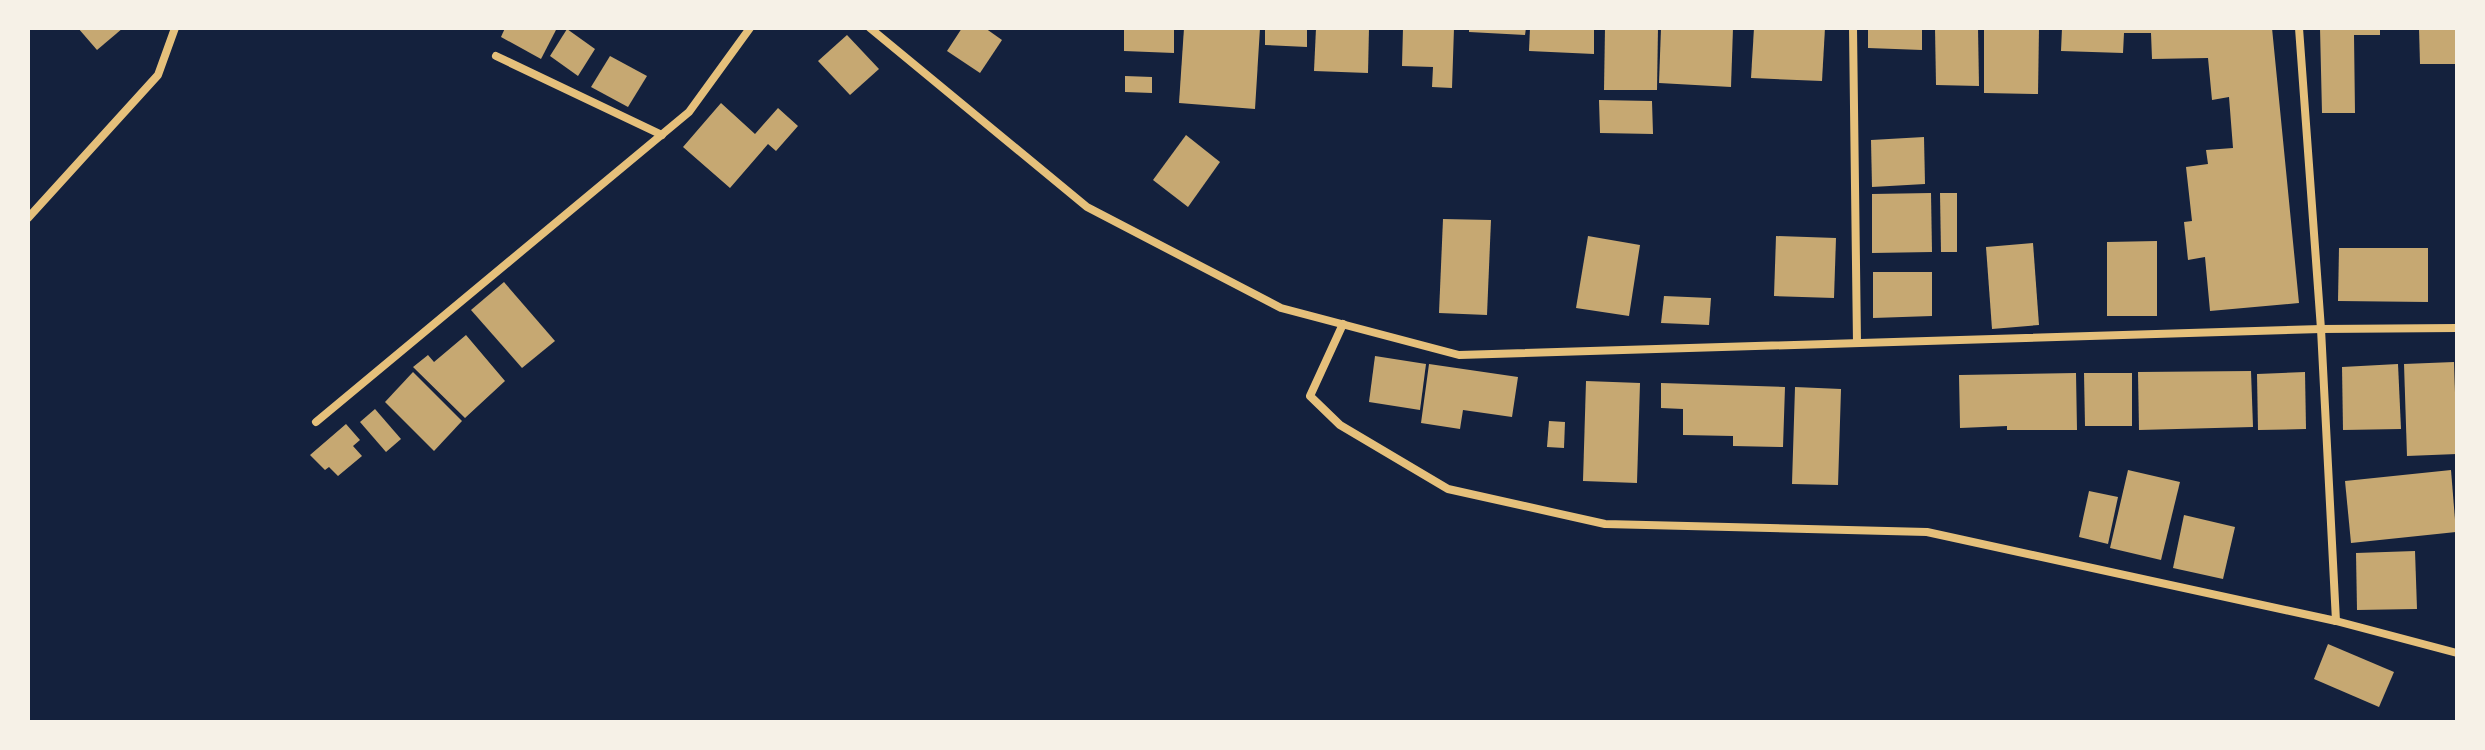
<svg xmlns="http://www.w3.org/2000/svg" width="2485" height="750" font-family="Overpass,sans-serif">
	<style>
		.building { fill: #c6a872 }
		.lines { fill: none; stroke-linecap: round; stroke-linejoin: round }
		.minor { stroke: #e5c07b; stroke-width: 8 }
	</style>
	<rect width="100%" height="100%" fill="#14213d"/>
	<g class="building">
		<path d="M78 28H123L97 50Z"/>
		<path d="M505 28H557L541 59 501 37Z"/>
		<path d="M962 28H985L1002 40 980 73 947 51Z"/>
		<path d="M1124 28H1174V53L1124 51Z"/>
		<path d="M1184 28H1260L1255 109 1179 103Z"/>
		<path d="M1265 28H1307V47L1265 45Z"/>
		<path d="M1316 28H1369L1368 73 1314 71Z"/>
		<path d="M1403 28H1454L1452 88 1432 87 1433 67 1402 66Z"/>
		<path d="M1469 28H1526L1525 35 1469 32Z"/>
		<path d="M1530 28H1594V54L1529 51Z"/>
		<path d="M1605 28H1658L1657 90H1604Z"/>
		<path d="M1661 28H1733L1731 87 1659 83Z"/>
		<path d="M1754 28H1825L1822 81 1751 78Z"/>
		<path d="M1868 28H1922V50L1868 48Z"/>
		<path d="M1935 28H1978L1979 86 1936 85Z"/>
		<path d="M1984 28H2039L2038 94 1984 93Z"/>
		<path d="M2062 28H2272L2299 303 2210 311 2205 257 2188 260 2184 222 2192 221 2186 167 2208 164 2206 150 2233 148 2229 97 2212 100 2208 58 2152 59 2151 33H2124L2123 53 2061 51Z"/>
		<path d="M2320 28H2380V35H2354L2355 113H2322Z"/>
		<path d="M2419 28H2457V64H2420Z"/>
		<path d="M567 29 595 49 578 76 550 56Z"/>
		<path d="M847 35 879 69 850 95 818 61Z"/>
		<path d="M610 56 647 76 628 107 591 87Z"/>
		<path d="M1125 76 1152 77V93L1125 92Z"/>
		<path d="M1599 100 1652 101 1653 134 1600 133Z"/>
		<path d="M721 103 755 134 778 108 798 126 776 151 768 144 730 188 683 147Z"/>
		<path d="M1186 135 1220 162 1188 207 1153 180Z"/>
		<path d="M1924 137 1925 184 1872 187 1871 140Z"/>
		<path d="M1931 193 1932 252 1872 253V194Z"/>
		<path d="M1940 193H1957V252H1941Z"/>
		<path d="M1443 219 1491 220 1487 315 1439 313Z"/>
		<path d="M1588 236 1640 245 1629 316 1576 308Z"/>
		<path d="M1776 236 1836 238 1834 298 1774 296Z"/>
		<path d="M2157 241V316H2107V242Z"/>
		<path d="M2033 243 2039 325 1992 329 1986 247Z"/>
		<path d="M2339 248H2428V302L2338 301Z"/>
		<path d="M1873 272H1932V316L1873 318Z"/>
		<path d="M504 282 555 341 522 368 471 310Z"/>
		<path d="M1664 296 1711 298 1709 325 1661 323Z"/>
		<path d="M466 335 505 381 465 418 413 367 428 355 434 362Z"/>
		<path d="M1375 356 1426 364 1420 410 1369 402Z"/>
		<path d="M2454 362 2457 454 2407 456 2404 364Z"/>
		<path d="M1429 364 1518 377 1512 417 1463 410 1460 429 1421 423Z"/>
		<path d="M2398 364 2401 429 2343 430 2342 367Z"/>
		<path d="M2251 371 2253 427 2139 430 2138 372Z"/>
		<path d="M413 372 462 421 434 451 385 402Z"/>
		<path d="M2305 372 2306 429 2258 430 2257 374Z"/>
		<path d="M2076 373 2077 430H2007V426L1960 428 1959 375Z"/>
		<path d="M2084 373H2132V426H2085Z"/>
		<path d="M1586 381 1640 383 1637 483 1583 481Z"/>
		<path d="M1661 383 1785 387 1783 447 1733 446V436L1683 435V409L1661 408Z"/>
		<path d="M1795 387 1841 389 1838 485 1792 484Z"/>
		<path d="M375 409 401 439 386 452 360 422Z"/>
		<path d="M1549 421 1565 422 1564 448 1547 447Z"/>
		<path d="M346 424 360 440 353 446 362 456 338 476 329 467 325 470 310 455Z"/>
		<path d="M2128 470 2180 482 2161 560 2110 548Z"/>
		<path d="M2451 470 2456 532 2351 543 2345 481Z"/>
		<path d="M2089 491 2118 497 2108 544 2079 537Z"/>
		<path d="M2184 515 2235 527 2223 579 2173 568Z"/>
		<path d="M2415 551 2417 609 2357 610 2356 553Z"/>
		<path d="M2328 644 2394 672 2379 707 2314 679Z"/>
	</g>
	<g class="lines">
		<g class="minor">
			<path d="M870 28 1087 207 1281 308 1459 355 2321 329 2457 328"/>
			<path d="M1853 28 1857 343"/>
			<path d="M2299 28 2321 329 2336 621"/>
			<path d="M496 56 662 135"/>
			<path d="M28 218 158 75 175 28"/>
			<path d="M1343 324 1310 396 1340 425 1448 489 1605 524 1927 532 2336 621 2457 653"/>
			<path d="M316 422 689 112 750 28"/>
		</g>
	</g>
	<rect width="2485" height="750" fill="none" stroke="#f6f1e7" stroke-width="60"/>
</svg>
